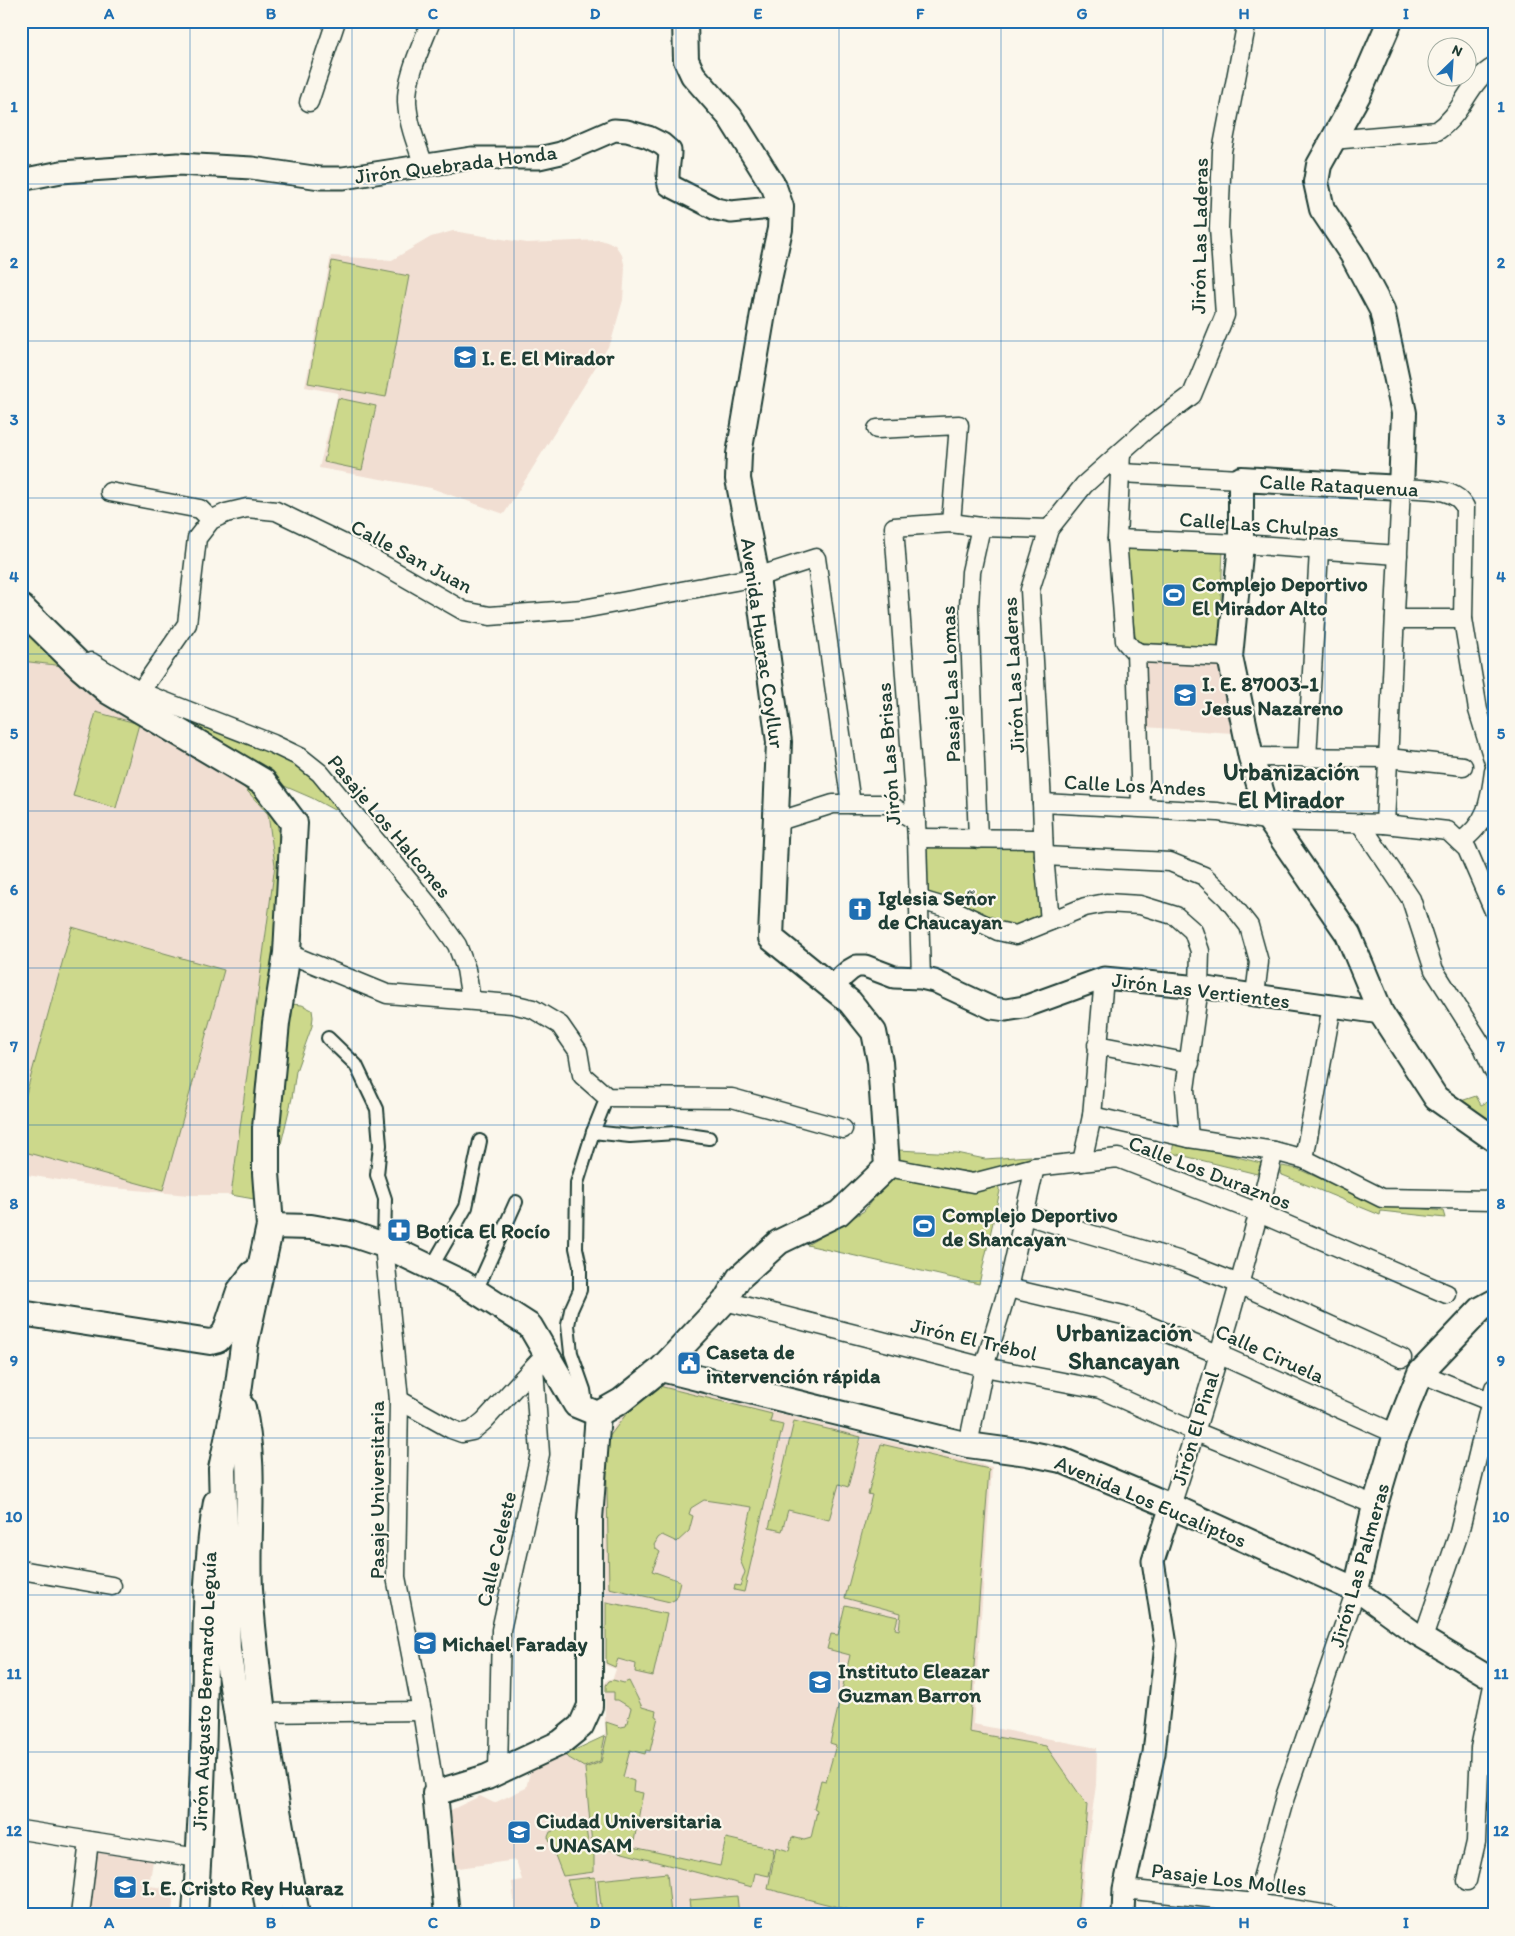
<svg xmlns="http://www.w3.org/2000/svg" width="1515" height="1936" font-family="Itim,sans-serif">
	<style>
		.built { fill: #f1ded2 }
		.green { fill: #ccd88b; stroke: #768a60 }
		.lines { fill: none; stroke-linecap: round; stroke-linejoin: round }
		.pedestrian-casing { stroke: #1f3d34; stroke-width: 16 }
		.minor-casing { stroke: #1f3d34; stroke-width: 21 }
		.tertiary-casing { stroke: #1f3d34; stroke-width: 25 }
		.secondary-casing { stroke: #1f3d34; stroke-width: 28 }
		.primary-casing { stroke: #1f3d34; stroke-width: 30 }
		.pedestrian { stroke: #fbf7ec; stroke-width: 12 }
		.minor { stroke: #fbf7ec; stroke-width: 18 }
		.tertiary { stroke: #fbf7ec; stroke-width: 21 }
		.secondary { stroke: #fbf7ec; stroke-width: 24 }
		.primary { stroke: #fbf7ec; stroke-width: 26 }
		.grid { fill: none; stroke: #1f6fb2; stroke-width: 1; stroke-opacity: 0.55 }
		.labels { text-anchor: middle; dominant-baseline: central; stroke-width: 4.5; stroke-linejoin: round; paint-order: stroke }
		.street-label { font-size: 21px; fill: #1f3d34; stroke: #fbf7ec }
		.poi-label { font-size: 21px; font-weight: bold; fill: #1f3d34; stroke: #fbf7ec; text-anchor: start }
		.quarter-label { font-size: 24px; font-weight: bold; fill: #1f3d34; stroke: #fbf7ec }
		.neatline { fill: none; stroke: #1f6fb2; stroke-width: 2 }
		.grid-label { font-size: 16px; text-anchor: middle; font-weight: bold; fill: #1f6fb2 }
	</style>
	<rect width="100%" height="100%" fill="#fbf7ec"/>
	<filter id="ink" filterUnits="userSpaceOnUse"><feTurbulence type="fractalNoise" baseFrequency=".02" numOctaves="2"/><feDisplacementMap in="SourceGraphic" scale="10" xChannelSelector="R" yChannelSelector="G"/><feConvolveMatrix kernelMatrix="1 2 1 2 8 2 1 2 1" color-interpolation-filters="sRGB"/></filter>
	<g filter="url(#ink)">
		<g class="built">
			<path d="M453 231 527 243 601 240 615 245 622 255 625 268 623 300 611 342 504 514 431 488 319 468 338 393 305 387 331 256 392 260 431 237Z"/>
			<path d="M21 661 64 666 230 772 268 814 275 865 231 1195H188L104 1187 27 1175 25 1184 21 1183Z"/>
			<path d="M1142 662 1221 663 1224 667 1232 733 1144 727Z"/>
			<path d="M654 1382 992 1467 973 1724 1097 1748 1096 1785 1085 1863 1080 1915H516L512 1882 522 1880 516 1860 452 1869 446 1818 451 1810 480 1796 494 1803 526 1788 530 1772 564 1755 584 1767 600 1761 605 1736V1684L607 1680 613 1678 616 1669 605 1665 604 1440 633 1400Z"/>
			<path d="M93 1852 153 1861 149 1886 174 1889 172 1915H139L85 1909Z"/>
		</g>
		<g class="green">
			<path d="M332 261 409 276 386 397 308 383Z"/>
			<path d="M338 398 376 406 362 470 324 462Z"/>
			<path d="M1123 546 1223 549 1219 649 1136 642Z"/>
			<path d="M21 620 64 666 21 661Z"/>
			<path d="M86 661 302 766 338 806 337 809 334 810 312 798 275 782Z"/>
			<path d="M96 712 139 724 116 808 73 796Z"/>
			<path d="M230 772 247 780 277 820 280 847V887L253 1165 254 1199 231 1195 275 865 268 814Z"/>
			<path d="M923 841 1037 845 1045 919 1008 929 925 896Z"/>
			<path d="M72 927 224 970 163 1190 21 1151V1112Z"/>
			<path d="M290 1004 302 1005 312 1010 313 1017 312 1026 296 1071 292 1098 280 1148 278 1184 270 1155Z"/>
			<path d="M1476 1096 1481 1105 1494 1099V1125L1458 1102Z"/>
			<path d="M1174 1141 1261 1163 1257 1174 1172 1153Z"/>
			<path d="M898 1150 956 1153 985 1159 1031 1156 1034 1162 981 1174 896 1160Z"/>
			<path d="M1282 1166 1298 1169 1376 1203 1443 1211 1445 1218 1381 1211 1380 1215 1280 1174Z"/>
			<path d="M893 1175 973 1192 996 1185 1000 1191 979 1284 807 1245 864 1211 889 1177Z"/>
			<path d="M655 1385 772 1414 770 1422 783 1425 744 1592 734 1590 735 1585 740 1586 745 1572 740 1560 752 1507 704 1500 691 1508 689 1514 693 1516 689 1531 677 1542 662 1535 658 1538 654 1545 656 1549 660 1552 652 1571 680 1581 676 1599 670 1602 609 1588 606 1441 636 1401Z"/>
			<path d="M794 1421 861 1437 848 1487 839 1484 829 1520 788 1510 782 1531 769 1528Z"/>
			<path d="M881 1444 989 1469 969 1732 1046 1746 1087 1805 1077 1915H869L768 1889 776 1847 789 1851 792 1837 804 1840 811 1838 817 1811 814 1809 821 1780 826 1781 836 1745 830 1743 850 1655 827 1649 831 1634 838 1635 845 1605 898 1617 895 1629 899 1630 901 1613 845 1598 872 1495 868 1494Z"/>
			<path d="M606 1602 667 1614 653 1676 635 1672 636 1664 618 1659 615 1667 606 1663Z"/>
			<path d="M613 1680 624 1683 629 1681 642 1707 656 1711 655 1716 658 1717 650 1751 646 1750 645 1754 630 1750 623 1777 634 1781 633 1791 643 1793 633 1847 720 1866 726 1838 774 1849 769 1876 755 1873 752 1887 592 1845 585 1768 601 1762 607 1736 606 1722 621 1727 626 1726 631 1708 618 1700H614V1692H606V1685L609 1681Z"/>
			<path d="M605 1736 600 1761 584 1767 564 1755Z"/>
			<path d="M585 1822 589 1849 594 1852V1872L563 1876 548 1837 550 1832Z"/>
			<path d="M667 1873 671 1915H602L598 1880Z"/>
			<path d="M595 1877 598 1915H578L567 1880Z"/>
			<path d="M737 1896 739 1915H691L689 1900Z"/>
		</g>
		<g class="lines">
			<g class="pedestrian-casing">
				<g id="pedestrian">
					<path d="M328 1038 356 1065 377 1109 380 1145 377 1175 385 1199 384 1245"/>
					<path d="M593 1132 630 1136 675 1133 709 1138"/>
					<path d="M431 1268 466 1207 480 1141"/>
					<path d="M476 1291 516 1202"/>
					<path d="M587 1410 584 1390 571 1353 568 1325 571 1310 580 1290V1266L576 1248 577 1183 593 1132 607 1097"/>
				</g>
			</g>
			<g class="minor-casing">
				<g id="minor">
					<path d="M309 102 336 21"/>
					<path d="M1332 140 1437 131C1464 113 1468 81 1494 67"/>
					<path d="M424 165C417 146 408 124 407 102 406 77 422 45 431 21"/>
					<path d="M877 429 959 425 951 523"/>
					<path d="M1121 452 1117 539 1125 641 1132 649 1140 653 1230 657"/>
					<path d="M1120 473 1241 479"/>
					<path d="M110 492 200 509 211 520"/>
					<path d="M1117 539 1241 544 1398 555"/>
					<path d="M1395 619H1463"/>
					<path d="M1136 651 1141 807"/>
					<path d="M91 662 140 692 273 744 300 757 320 773 430 907 457 945 466 969 471 1000"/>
					<path d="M140 692 187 624 197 538 211 520 226 513 247 508 276 511 361 552 464 611 490 616 583 609 757 577 816 558 851 804"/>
					<path d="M1251 757 1388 758 1463 766"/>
					<path d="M1307 758 1319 551"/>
					<path d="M1042 803 1218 812 1270 821 1385 824 1448 831 1467 849 1494 911"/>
					<path d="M776 822 833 804H888L916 821"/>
					<path d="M1360 823 1411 899 1434 970 1483 1047 1494 1072"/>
					<path d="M1385 824 1401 488C1422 490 1455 486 1465 507L1463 619 1478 710 1494 762"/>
					<path d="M917 838 1043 839"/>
					<path d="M978 839 969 607 971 572 981 527"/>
					<path d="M1460 842C1487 824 1490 802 1494 771"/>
					<path d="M1044 856 1170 862 1204 876 1227 898 1249 926 1259 962 1255 995"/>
					<path d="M917 899 954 910 998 931 1016 935 1085 907 1106 903 1140 905 1176 916 1193 931 1200 951 1199 987 1185 1089 1189 1138"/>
					<path d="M1050 921 1044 856 1042 803 1030 590 1049 529 1084 485 1148 428 1192 395 1225 315 1219 228 1222 151 1247 21"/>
					<path d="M287 953 387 994 512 1004 533 1009 560 1025 578 1051 582 1075 607 1097 732 1098 843 1129"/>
					<path d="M921 978 917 838 894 527 951 523 981 527 1049 529"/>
					<path d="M1097 1045 1190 1063"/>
					<path d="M1092 1116 1189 1138 1274 1151 1304 1159 1382 1198 1494 1200"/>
					<path d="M1304 1159 1332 1006"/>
					<path d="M1082 1162 1092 1116 1104 978"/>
					<path d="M887 1167 973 1183 1035 1167 1118 1158 1259 1213 1447 1294"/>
					<path d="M1025 1215 1181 1261 1239 1284 1402 1358"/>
					<path d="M384 1245 399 1400 396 1577 422 1711 435 1793"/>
					<path d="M1008 1288 1123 1315 1218 1354 1396 1434"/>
					<path d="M725 1301 984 1367 1100 1389 1196 1432 1375 1505"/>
					<path d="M1420 1373 1494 1403"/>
					<path d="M399 1400 451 1429 462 1433 472 1431 484 1421 538 1362"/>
					<path d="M968 1445 984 1367 1008 1288 1035 1167"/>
					<path d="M1171 1506C1210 1389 1245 1271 1274 1151"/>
					<path d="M21 1570 112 1586"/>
					<path d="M1423 1638 1459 1533 1494 1388"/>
					<path d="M261 1713 422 1711"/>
					<path d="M498 1772 501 1630 540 1454 534 1367"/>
					<path d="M21 1830 198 1858"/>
					<path d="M1467 1881 1476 1842 1480 1748 1494 1681"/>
					<path d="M1124 1889 1255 1903 1329 1915"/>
					<path d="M80 1915 89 1841"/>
					<path d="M1255 1915V1903L1285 1797 1356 1590"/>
				</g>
			</g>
			<g class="tertiary-casing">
				<g id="tertiary">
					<path d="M21 180 61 172 178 164 252 168 320 178H343L472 158H539L561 153 614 130 627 131 648 137 662 144 670 151C670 163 666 173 669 185L716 209 731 212 781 207"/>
					<path d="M833 988 843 976 850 970 857 966H865L894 977 921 978 934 981 992 1008 1006 1010 1024 1007 1104 978 1199 987 1381 1013"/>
					<path d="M1356 1590 1415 1633 1494 1680"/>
					<path d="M1123 1915 1124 1889 1154 1753 1166 1645 1153 1561 1171 1506"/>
				</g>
			</g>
			<g class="secondary-casing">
				<g id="secondary">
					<path d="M1390 21 1358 95 1319 165 1316 182 1322 209 1352 254 1382 310 1404 413 1401 488 1241 479V544L1230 657 1251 757 1270 821 1348 934 1381 1013 1436 1098 1494 1139"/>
					<path d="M270 1226 311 1227 351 1234 384 1245 463 1283 530 1326 576 1405 598 1414 621 1401 661 1369 725 1301 739 1278 779 1242 839 1213 887 1167 880 1062 874 1032 850 1002 771 938 779 742 757 577 738 479 739 454 768 284 780 229 781 207 774 187 730 117 693 75 686 60 685 21"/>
					<path d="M21 1313 210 1342 218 1340 225 1332 239 1291 252 1274 262 1267"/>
					<path d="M661 1369 968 1445 1027 1453 1061 1460 1171 1506 1356 1590 1375 1505 1396 1434 1420 1373 1481 1309 1494 1302"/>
					<path d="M195 1915C199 1850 203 1786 204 1722 206 1647 203 1576 216 1502"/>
					<path d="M447 1915 435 1793 487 1777 560 1743 581 1726 590 1706V1519L598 1414"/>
				</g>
			</g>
			<g class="primary-casing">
				<g id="primary">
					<path d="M21 608 81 667 109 691 263 782 294 823 287 953 276 1023 266 1128V1173L270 1226 244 1346 238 1392 222 1469 227 1650 270 1915"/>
					<path d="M242 1408C256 1467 246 1529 249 1589 250 1608 252 1627 254 1645 263 1736 279 1825 296 1915"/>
				</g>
			</g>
			<use href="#pedestrian" class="pedestrian"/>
			<use href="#minor" class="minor"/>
			<use href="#tertiary" class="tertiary"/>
			<use href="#secondary" class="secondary"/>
			<use href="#primary" class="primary"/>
		</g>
	</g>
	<path class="grid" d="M190 21V1915M352 21V1915M514 21V1915M676 21V1915M839 21V1915M1001 21V1915M1163 21V1915M1325 21V1915M21 184H1494M21 341H1494M21 498H1494M21 654H1494M21 811H1494M21 968H1494M21 1125H1494M21 1281H1494M21 1438H1494M21 1595H1494M21 1752H1494"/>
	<defs>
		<g id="school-square" transform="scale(1.25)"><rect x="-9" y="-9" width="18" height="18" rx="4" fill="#1f6fb2" stroke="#fbf7ec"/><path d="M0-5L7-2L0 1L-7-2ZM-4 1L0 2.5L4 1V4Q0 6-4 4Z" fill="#fff"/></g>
		<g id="stadium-square" transform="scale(1.25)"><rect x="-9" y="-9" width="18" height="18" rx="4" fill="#1f6fb2" stroke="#fbf7ec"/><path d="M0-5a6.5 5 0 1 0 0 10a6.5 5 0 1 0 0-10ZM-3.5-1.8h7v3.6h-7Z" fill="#fff"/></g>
		<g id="church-square" transform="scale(1.25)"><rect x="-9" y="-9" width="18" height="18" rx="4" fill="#1f6fb2" stroke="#fbf7ec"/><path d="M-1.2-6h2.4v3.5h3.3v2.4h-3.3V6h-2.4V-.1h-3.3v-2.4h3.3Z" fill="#fff"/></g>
		<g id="pharmacy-square" transform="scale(1.25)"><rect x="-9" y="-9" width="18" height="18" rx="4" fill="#1f6fb2" stroke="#fbf7ec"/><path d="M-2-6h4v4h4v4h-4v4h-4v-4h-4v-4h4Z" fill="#fff"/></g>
		<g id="civic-square" transform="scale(1.25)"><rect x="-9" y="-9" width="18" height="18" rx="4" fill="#1f6fb2" stroke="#fbf7ec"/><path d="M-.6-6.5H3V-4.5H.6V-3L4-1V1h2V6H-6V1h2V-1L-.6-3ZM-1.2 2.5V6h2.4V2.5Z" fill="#fff"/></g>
		<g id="university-square" transform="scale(1.25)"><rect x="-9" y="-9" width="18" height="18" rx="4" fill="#1f6fb2" stroke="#fbf7ec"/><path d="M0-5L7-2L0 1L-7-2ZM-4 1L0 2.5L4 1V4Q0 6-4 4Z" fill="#fff"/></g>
	</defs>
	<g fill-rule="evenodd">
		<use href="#school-square" x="465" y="357"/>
		<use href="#stadium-square" x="1174" y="595"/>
		<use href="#school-square" x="1185" y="695"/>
		<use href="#church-square" x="860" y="909"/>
		<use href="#stadium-square" x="924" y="1226"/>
		<use href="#pharmacy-square" x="399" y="1230"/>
		<use href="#civic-square" x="689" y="1363"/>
		<use href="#school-square" x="425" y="1643"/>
		<use href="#university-square" x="820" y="1682"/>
		<use href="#university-square" x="519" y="1832"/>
		<use href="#school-square" x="125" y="1887"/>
	</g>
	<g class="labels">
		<g class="street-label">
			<text transform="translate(456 164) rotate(-7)">Jirón Quebrada Honda</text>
			<text transform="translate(1199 236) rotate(-89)">Jirón Las Laderas</text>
			<text transform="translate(1339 485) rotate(3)">Calle Rataquenua</text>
			<text transform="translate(1259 524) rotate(4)">Calle Las Chulpas</text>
			<text transform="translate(412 556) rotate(28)">Calle San Juan</text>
			<text transform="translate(763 643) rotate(82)">Avenida Huarac Coyllur</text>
			<text transform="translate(1013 675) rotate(-93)">Jirón Las Laderas</text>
			<text transform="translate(950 684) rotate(-92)">Pasaje Las Lomas</text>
			<text transform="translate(888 754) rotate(-94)">Jirón Las Brisas</text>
			<text transform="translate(1135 785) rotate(3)">Calle Los Andes</text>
			<text transform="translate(390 826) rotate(50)">Pasaje Los Halcones</text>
			<text transform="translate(1201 990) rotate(7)">Jirón Las Vertientes</text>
			<text transform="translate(1210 1172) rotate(21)">Calle Los Duraznos</text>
			<text transform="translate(974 1339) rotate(13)">Jirón El Trébol</text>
			<text transform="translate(1270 1353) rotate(24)">Calle Ciruela</text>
			<text transform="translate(1195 1428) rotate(-73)">Jirón El Pinal</text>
			<text transform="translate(376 1490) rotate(-90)">Pasaje Universitaria</text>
			<text transform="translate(1151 1501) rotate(23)">Avenida Los Eucaliptos</text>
			<text transform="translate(496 1549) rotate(-77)">Calle Celeste</text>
			<text transform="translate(1359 1565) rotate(-74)">Jirón Las Palmeras</text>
			<text transform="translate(204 1691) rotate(-88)">Jirón Augusto Bernardo Leguía</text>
			<text transform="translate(1229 1879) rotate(7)">Pasaje Los Molles</text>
		</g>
		<g class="poi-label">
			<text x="482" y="357">I. E. El Mirador</text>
			<text x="1192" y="583">Complejo Deportivo<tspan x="1192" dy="24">El Mirador Alto</tspan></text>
			<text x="1202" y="683">I. E. 87003-1<tspan x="1202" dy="24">Jesus Nazareno</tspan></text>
			<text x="878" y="897">Iglesia Señor<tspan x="878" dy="24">de Chaucayan</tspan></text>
			<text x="942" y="1214">Complejo Deportivo<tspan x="942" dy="24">de Shancayan</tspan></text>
			<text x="416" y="1230">Botica El Rocío</text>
			<text x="706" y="1351">Caseta de<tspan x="706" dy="24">intervención rápida</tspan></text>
			<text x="442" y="1643">Michael Faraday</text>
			<text x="838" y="1670">Instituto Eleazar<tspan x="838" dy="24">Guzman Barron</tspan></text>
			<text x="536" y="1820">Ciudad Universitaria<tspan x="536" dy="24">- UNASAM</tspan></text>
			<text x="142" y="1887">I. E. Cristo Rey Huaraz</text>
		</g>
		<g class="quarter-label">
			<text x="1291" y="771">Urbanización<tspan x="1291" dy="28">El Mirador</tspan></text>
			<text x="1124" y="1332">Urbanización<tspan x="1124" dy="28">Shancayan</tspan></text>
		</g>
	</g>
	<rect width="1515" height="1936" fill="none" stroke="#fbf7ec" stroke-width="55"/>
	<g transform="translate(1452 62) rotate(25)"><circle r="24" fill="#fbf7ec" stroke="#a3ada2"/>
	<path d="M0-4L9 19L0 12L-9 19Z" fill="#1f6fb2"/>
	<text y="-8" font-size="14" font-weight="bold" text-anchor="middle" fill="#1f3d34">N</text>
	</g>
	<rect x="28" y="28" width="1460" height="1880" class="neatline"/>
	<g class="grid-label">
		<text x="109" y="19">A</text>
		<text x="271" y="19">B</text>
		<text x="433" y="19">C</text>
		<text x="595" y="19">D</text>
		<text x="758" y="19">E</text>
		<text x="920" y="19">F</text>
		<text x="1082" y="19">G</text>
		<text x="1244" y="19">H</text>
		<text x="1406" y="19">I</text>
		<text x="14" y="112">1</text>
		<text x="1501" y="112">1</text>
		<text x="14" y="268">2</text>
		<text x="1501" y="268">2</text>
		<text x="14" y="425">3</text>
		<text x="1501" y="425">3</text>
		<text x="14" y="582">4</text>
		<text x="1501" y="582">4</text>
		<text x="14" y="739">5</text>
		<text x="1501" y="739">5</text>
		<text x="14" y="895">6</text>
		<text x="1501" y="895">6</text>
		<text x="14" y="1052">7</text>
		<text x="1501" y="1052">7</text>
		<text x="14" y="1209">8</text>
		<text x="1501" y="1209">8</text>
		<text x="14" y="1366">9</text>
		<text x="1501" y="1366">9</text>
		<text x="14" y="1522">10</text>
		<text x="1501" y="1522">10</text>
		<text x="14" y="1679">11</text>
		<text x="1501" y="1679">11</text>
		<text x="14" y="1836">12</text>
		<text x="1501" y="1836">12</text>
		<text x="109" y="1928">A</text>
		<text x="271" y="1928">B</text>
		<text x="433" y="1928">C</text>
		<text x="595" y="1928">D</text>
		<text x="758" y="1928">E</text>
		<text x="920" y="1928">F</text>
		<text x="1082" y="1928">G</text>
		<text x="1244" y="1928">H</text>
		<text x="1406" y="1928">I</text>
	</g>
</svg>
